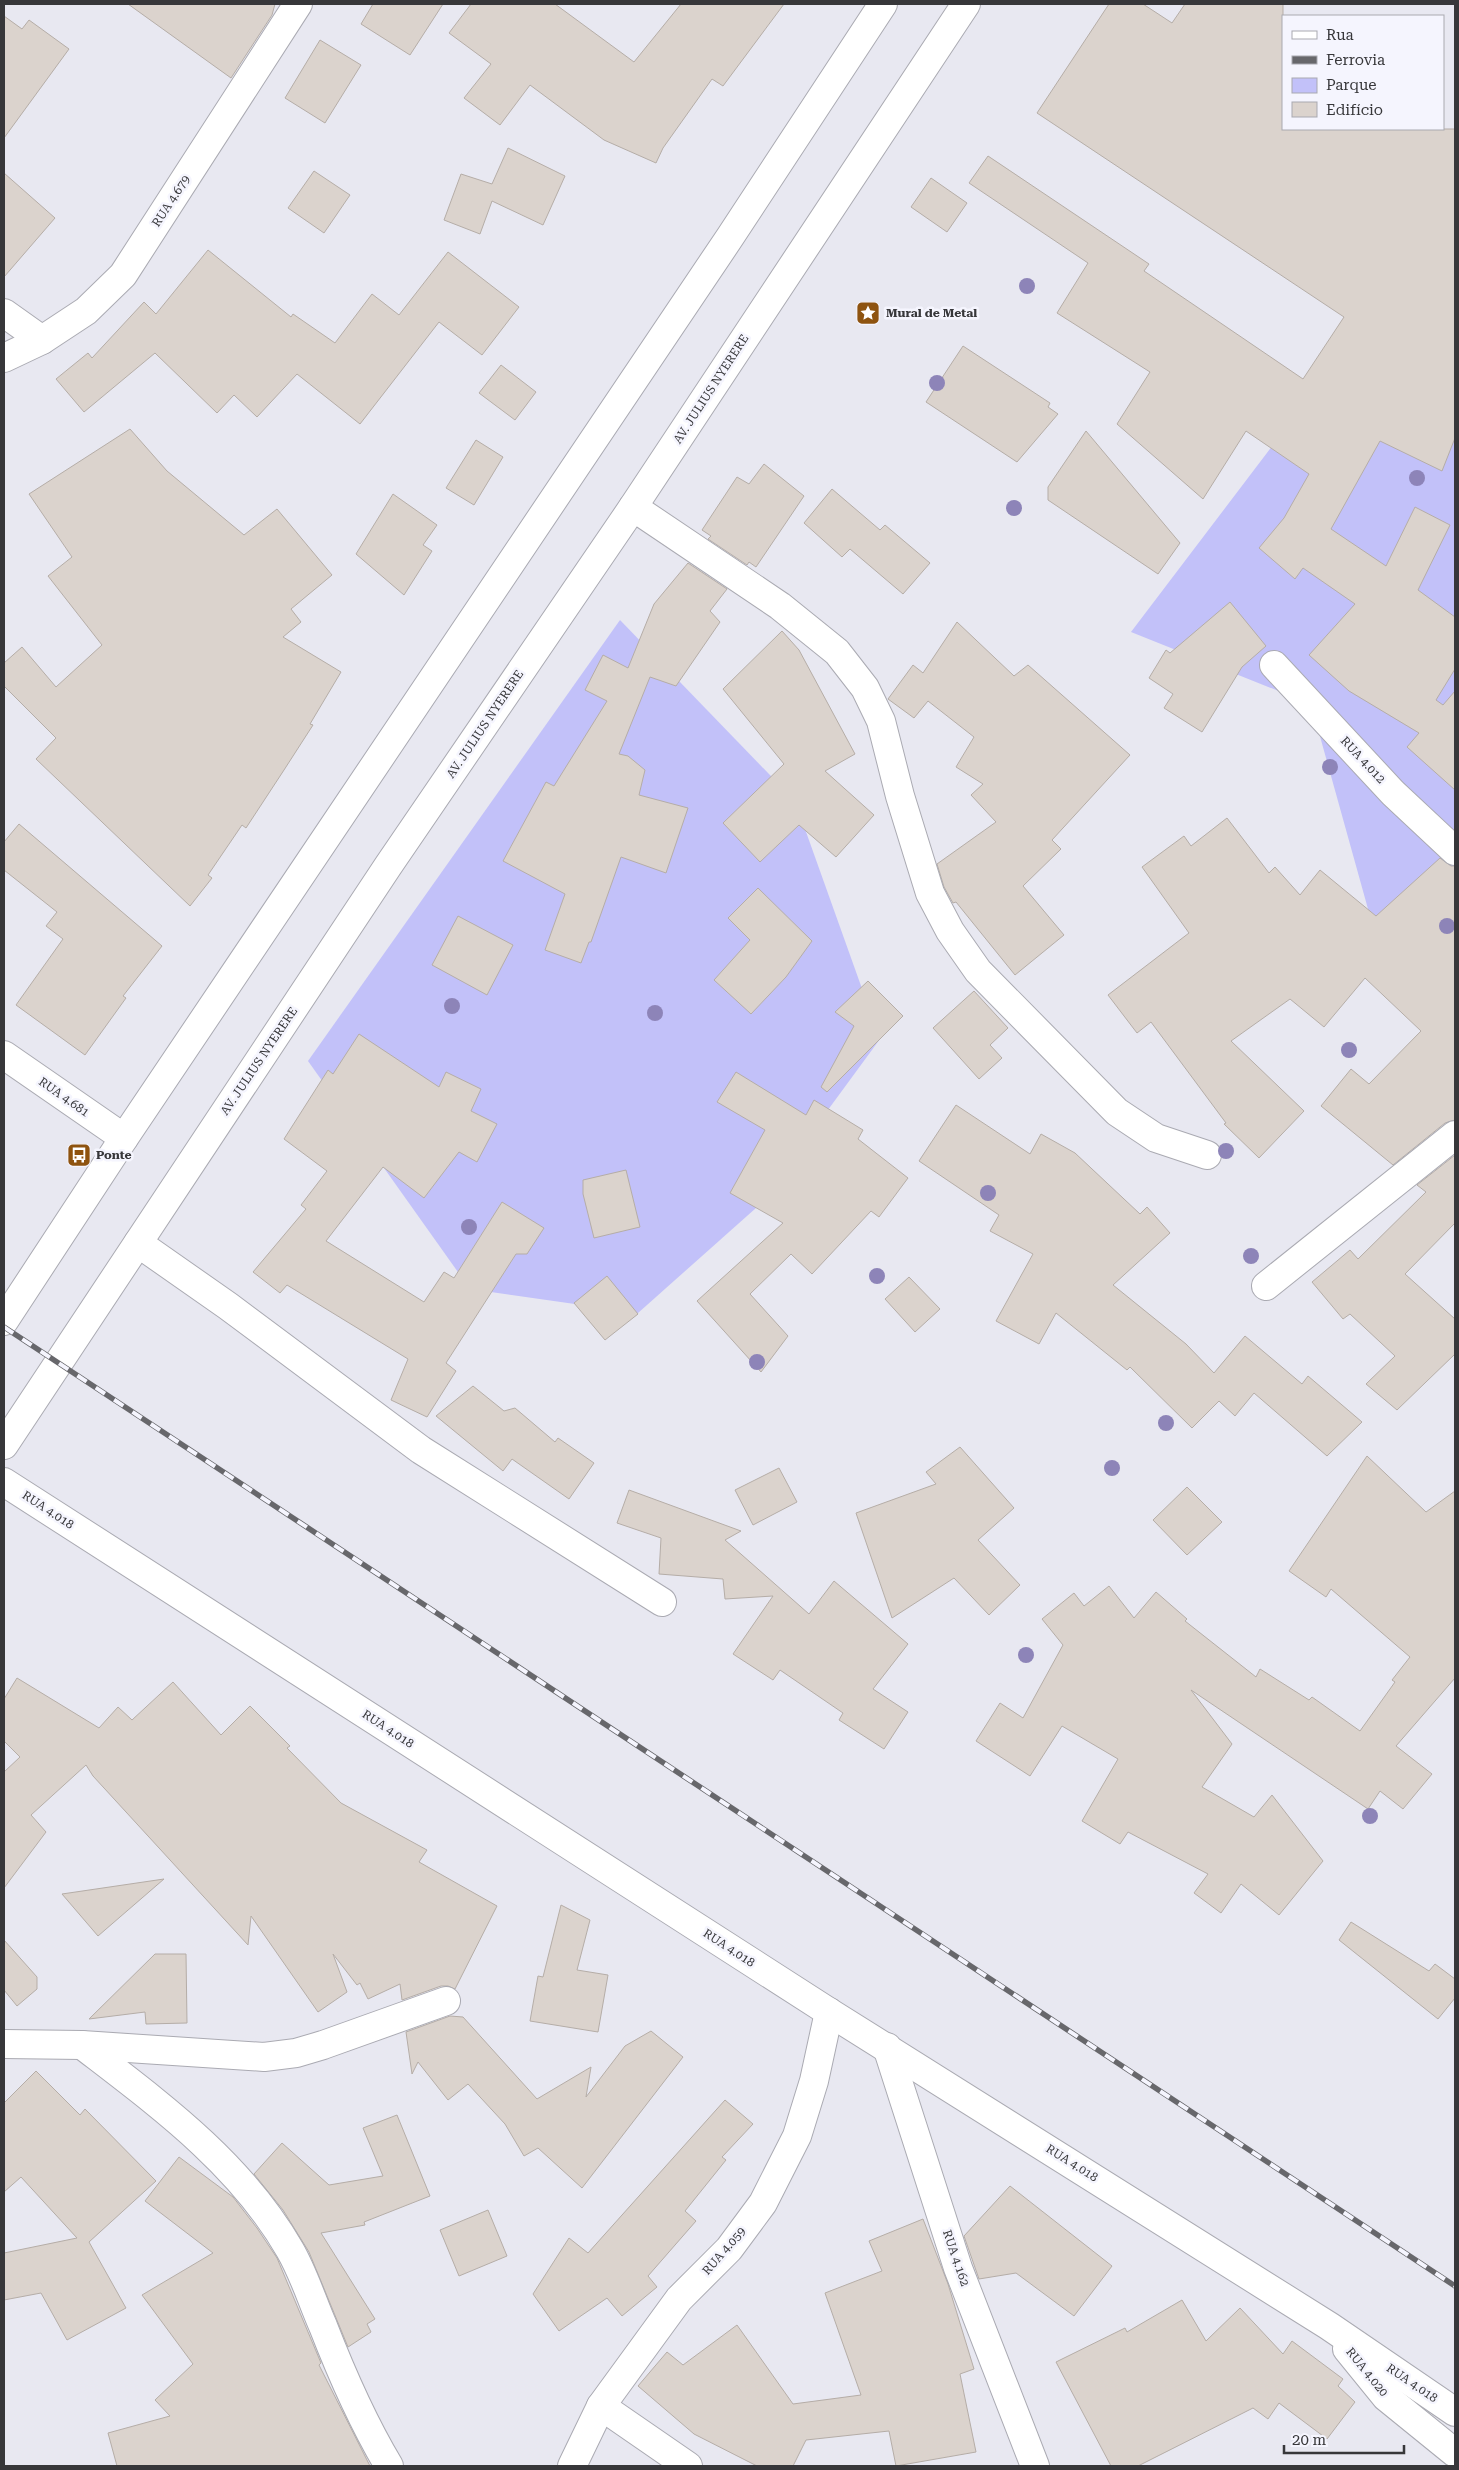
<svg xmlns="http://www.w3.org/2000/svg" width="1459" height="2470" font-family="'Roboto Serif',serif">
	<style>
		.green { fill: #c2c1f9 }
		.building { fill: #dbd3cd; stroke: #b5ada7 }
		.lines { fill: none; stroke-linecap: round; stroke-linejoin: round }
		.minor-casing { stroke: #aaaab2; stroke-width: 30 }
		.secondary-casing { stroke: #aaaab2; stroke-width: 30 }
		.minor { stroke: #fff; stroke-width: 28 }
		.secondary { stroke: #fff; stroke-width: 28 }
		.rail-casing { stroke: #67676b; stroke-width: 5.5 }
		.rail { stroke: #f5f5fe; stroke-width: 4; stroke-dasharray: 11; stroke-linecap: butt }
		.tree { fill: #8d84b8 }
		.labels { text-anchor: middle; dominant-baseline: central; stroke-width: 5; stroke-linejoin: round; paint-order: stroke }
		.street-label { font-size: 12px; fill: #37373a; stroke: #f5f5fe }
		.poi-label { font-size: 12px; font-weight: bold; fill: #37373a; stroke: #f5f5fe; text-anchor: start }
	</style>
	<rect width="100%" height="100%" fill="#e8e8f1"/>
	<g class="green">
		<path d="M1455 220V1017L1395 1006 1311 704 1131 632 1443 221Z"/>
		<path d="M620 620 795 801 880 1039 756 1208 638 1313 470 1289 308 1061Z"/>
	</g>
	<g class="building">
		<path d="M128 4H275L272 15 231 78Z"/>
		<path d="M373 4H443L410 55 361 24Z"/>
		<path d="M471 4H555L634 62 681 4H784L723 86 712 79 663 148 656 163 604 140 530 85 500 125 464 98 491 64 449 33Z"/>
		<path d="M1109 4H1143L1172 23 1185 4H1283V129H1455V438L1442 471 1380 441 1331 529 1386 566 1415 507 1450 525 1418 590 1455 617V669L1436 700 1443 705 1455 691V790L1407 747 1419 733 1349 691 1309 655 1355 604 1303 568 1295 579 1259 548 1284 518 1309 474 1246 431 1203 499 1117 424 1150 372 1057 313 1088 263 969 183 988 156 1149 264 1144 271 1303 379 1344 317 1037 113Z"/>
		<path d="M4 16 22 29 29 20 69 49 4 138Z"/>
		<path d="M320 40 361 65 325 123 285 98Z"/>
		<path d="M508 148 565 176 543 225 492 201 480 234 444 220 461 174 492 184Z"/>
		<path d="M314 171 350 195 324 233 288 208Z"/>
		<path d="M4 173 55 218 4 277Z"/>
		<path d="M931 178 967 203 947 232 911 207Z"/>
		<path d="M208 250 291 317 293 314 335 343 372 294 399 315 448 252 519 307 482 355 439 322 360 424 297 374 257 417 234 395 217 413 155 353 84 412 56 379 88 353 92 358 144 302 156 314Z"/>
		<path d="M963 346 1050 403 1048 407 1058 414 1017 462 926 402Z"/>
		<path d="M501 365 536 392 515 420 479 393Z"/>
		<path d="M130 429 167 471 244 535 277 509 332 575 291 609 301 622 283 637 341 672 310 724 313 725 284 770 246 828 242 825 208 875 212 878 190 906 36 759 56 738 4 686V663L22 647 56 687 102 645 48 576 72 557 29 494Z"/>
		<path d="M1086 431 1180 543 1158 574 1048 500V487Z"/>
		<path d="M476 440 503 457 474 505 446 488Z"/>
		<path d="M764 464 804 496 756 567 749 562 747 565 708 539 711 536 702 530 737 477 749 484Z"/>
		<path d="M832 489 880 530 885 525 930 563 903 594 850 549 842 557 804 523Z"/>
		<path d="M393 494 437 525 423 545 432 551 404 595 356 554Z"/>
		<path d="M688 563 727 589 710 611 720 622 676 686 650 677 619 754 628 756 645 770 639 795 688 808 666 873 621 857 591 942H589L581 963 545 950 565 894 503 861 546 782 554 786 607 701 585 690 603 655 628 668 654 604Z"/>
		<path d="M1230 602 1266 646 1242 667 1202 732 1164 708 1173 694 1149 678 1166 650 1170 653Z"/>
		<path d="M957 622 1014 676 1028 665 1130 755 1052 840 1061 849 1023 886 1064 935 1015 975 956 902 953 903 944 887 937 864 996 822 971 795 983 784 956 767 974 737 928 701 914 718 888 699 913 665 923 673Z"/>
		<path d="M782 631 799 650 855 754 825 771 874 815 836 857 799 825 760 862 723 823 784 764 723 689Z"/>
		<path d="M1227 818 1269 873 1275 867 1300 895 1320 870 1376 916 1440 858 1451 866H1455V1120L1445 1123 1393 1165 1321 1106 1351 1069 1369 1084 1421 1031 1365 978 1324 1027 1290 999 1231 1041 1304 1111 1259 1158 1224 1124 1226 1123 1151 1022 1137 1033 1108 995 1189 933 1142 867 1184 836 1191 846Z"/>
		<path d="M19 824 162 946 123 996 126 998 85 1055 16 1005 63 939 46 926 57 912 4 870V842Z"/>
		<path d="M758 888 812 941 786 977 751 1014 714 980 750 940 728 918Z"/>
		<path d="M458 916 513 945 487 995 432 965Z"/>
		<path d="M868 981 903 1016 827 1092 821 1087 854 1026 835 1012Z"/>
		<path d="M974 991 1008 1028 990 1045 1002 1058 979 1079 933 1028Z"/>
		<path d="M359 1034 439 1087 446 1072 481 1089 471 1111 497 1124 477 1162 459 1152 424 1198 383 1167 326 1241 424 1302 444 1272 454 1278 502 1202 544 1228 527 1254H516L446 1363 456 1371 427 1417 391 1400 408 1359 287 1285 280 1293 253 1272 306 1209 301 1205 327 1171 284 1139 328 1070 333 1074Z"/>
		<path d="M736 1072 806 1115 814 1100 863 1130 858 1139 908 1178 879 1217 871 1211 812 1274 791 1254 750 1294 788 1336 761 1372 697 1301 783 1223 730 1193 765 1130 717 1102Z"/>
		<path d="M956 1105 1030 1154 1041 1134 1075 1153 1140 1214 1147 1207 1170 1233 1113 1285 1186 1344 1214 1373 1245 1336 1302 1384 1308 1376 1362 1422 1327 1456 1254 1393 1235 1416 1219 1401 1192 1428 1130 1367 1127 1370 1056 1313 1039 1344 996 1321 1033 1254 990 1231 999 1215 919 1161Z"/>
		<path d="M1455 1155V1223L1405 1274 1455 1319V1354L1397 1410 1366 1384 1395 1356 1350 1314 1343 1319 1312 1282 1350 1250 1358 1259 1426 1192 1417 1185Z"/>
		<path d="M626 1170 640 1227 594 1238 583 1194V1180Z"/>
		<path d="M607 1276 638 1314 605 1340 574 1303Z"/>
		<path d="M909 1277 940 1309 915 1332 885 1299Z"/>
		<path d="M473 1386 504 1411 515 1408 555 1442 558 1438 594 1463 569 1499 512 1459 503 1471 436 1416Z"/>
		<path d="M960 1447 1014 1508 978 1540 1020 1585 989 1615 954 1578 892 1618 856 1513 936 1484 926 1472Z"/>
		<path d="M1367 1456 1426 1512 1455 1491V1678L1396 1746 1432 1774 1403 1809 1380 1791 1368 1809 1191 1690 1232 1744 1202 1787 1254 1817 1272 1795 1323 1861 1279 1915 1241 1884 1221 1913 1194 1893 1208 1874 1128 1832 1120 1844 1082 1821 1118 1759 1062 1726 1030 1776 976 1741 1000 1703 1023 1718 1063 1645 1042 1619 1074 1593 1084 1606 1109 1586 1134 1618 1156 1592 1187 1619 1185 1621 1256 1677 1260 1669 1309 1700 1312 1697 1360 1731 1395 1682 1392 1680 1410 1657 1331 1589 1326 1597 1289 1571Z"/>
		<path d="M779 1468 797 1502 753 1525 735 1490Z"/>
		<path d="M1187 1487 1222 1522 1187 1555 1153 1520Z"/>
		<path d="M629 1490 741 1531 725 1540 809 1614 834 1581 908 1644 873 1689 908 1712 884 1749 839 1720 843 1713 780 1670 773 1680 733 1654 773 1596 725 1599 723 1579 659 1574 661 1538 617 1523Z"/>
		<path d="M17 1678 99 1728 118 1707 132 1720 173 1682 221 1735 250 1706 290 1746 287 1748 341 1803 427 1850 419 1862 497 1906 455 1989 448 1986H441L402 2000 400 1984 368 1999 360 1983 357 1985 333 1954 347 1992 318 2012 251 1916 248 1945 93 1776 86 1765 31 1815 46 1832 4 1888V1772L20 1757 4 1741V1699Z"/>
		<path d="M164 1879 98 1936 62 1894Z"/>
		<path d="M561 1905 590 1920 577 1970 608 1975 598 2032 530 2021 538 1976 543 1977Z"/>
		<path d="M1351 1922 1429 1971 1435 1964 1455 1979V1998L1438 2019 1339 1940Z"/>
		<path d="M4 1940 37 1977V1989L17 2006 4 1990Z"/>
		<path d="M155 1954H186L187 2023 146 2024 145 2012 89 2019Z"/>
		<path d="M450 2016 463 2017 537 2099 591 2067 586 2097 625 2046 651 2031 683 2057 582 2188 538 2148 524 2156 505 2124 468 2084 448 2100 418 2062 412 2074 406 2032Z"/>
		<path d="M36 2071 80 2115 85 2109 156 2181 89 2242 126 2308 67 2340 41 2293 4 2300V2253L77 2238 21 2177 4 2192V2103Z"/>
		<path d="M725 2100 753 2124 722 2157 726 2160 685 2211 696 2221 648 2276 657 2287 622 2316 607 2298 559 2331 533 2294 569 2238 588 2253Z"/>
		<path d="M397 2115 430 2196 364 2222 365 2225 321 2233 375 2319 367 2324 371 2332 348 2347 309 2252 283 2210 254 2174 282 2143 329 2185 383 2176 363 2128Z"/>
		<path d="M179 2157 233 2197 257 2228 277 2258 321 2363 319 2365 370 2466H117L108 2433 170 2416 155 2400 193 2364 142 2295 213 2253 145 2201Z"/>
		<path d="M1010 2186 1112 2266 1074 2316 1016 2273 979 2279 964 2236Z"/>
		<path d="M488 2210 507 2256 459 2276 440 2230Z"/>
		<path d="M923 2219 948 2284 974 2369 960 2374 976 2452 896 2466 889 2431 806 2440 793 2466H757L694 2434 638 2386 667 2352 683 2365 737 2325 793 2404 861 2395 825 2293 882 2271 869 2241Z"/>
		<path d="M1182 2300 1206 2341 1240 2308 1283 2354 1292 2341 1343 2379 1338 2386 1355 2402 1327 2439 1279 2403 1268 2419 1253 2408 1138 2466H1111L1056 2362 1125 2328 1127 2332Z"/>
	</g>
	<g class="lines">
		<g class="minor-casing">
			<g id="minor">
				<path d="M4 313 42 340"/>
				<path d="M4 358 42 340 86 311 123 275 298 4"/>
				<path d="M633 507 780 606 837 652 865 688 881 721 900 796 930 893 950 931 978 971 1117 1112 1156 1138 1207 1155"/>
				<path d="M1274 665 1393 793 1455 851"/>
				<path d="M4 1055 124 1138"/>
				<path d="M138 1243 228 1306 421 1450 662 1602"/>
				<path d="M1266 1286 1455 1135"/>
				<path d="M4 1482 829 2012 1329 2326 1455 2412"/>
				<path d="M4 2044 82 2045 264 2057 296 2053 323 2045 446 2001"/>
				<path d="M82 2045C160 2105 240 2163 290 2250 304 2274 312 2301 323 2326 342 2375 362 2421 389 2466"/>
				<path d="M887 2047 958 2268 1035 2466"/>
				<path d="M1347 2349 1386 2397 1455 2453"/>
				<path d="M601 2406 688 2466"/>
				<path d="M572 2466 601 2406 679 2299 729 2249 763 2203 797 2136 814 2081 829 2012"/>
			</g>
		</g>
		<g class="secondary-casing">
			<g id="secondary">
				<path d="M4 1321 124 1138 730 237 883 4"/>
				<path d="M4 1445 388 866 633 507 966 4"/>
			</g>
		</g>
		<use href="#minor" class="minor"/>
		<use href="#secondary" class="secondary"/>
		<g class="rail-casing">
			<path id="rail" d="M4 1327 1455 2286"/>
		</g>
		<use href="#rail" class="rail"/>
	</g>
	<g class="tree">
		<circle cx="1027" cy="286" r="8"/>
		<circle cx="937" cy="383" r="8"/>
		<circle cx="1417" cy="478" r="8"/>
		<circle cx="1014" cy="508" r="8"/>
		<circle cx="1330" cy="767" r="8"/>
		<circle cx="1447" cy="926" r="8"/>
		<circle cx="452" cy="1006" r="8"/>
		<circle cx="655" cy="1013" r="8"/>
		<circle cx="1349" cy="1050" r="8"/>
		<circle cx="1226" cy="1151" r="8"/>
		<circle cx="988" cy="1193" r="8"/>
		<circle cx="469" cy="1227" r="8"/>
		<circle cx="1251" cy="1256" r="8"/>
		<circle cx="877" cy="1276" r="8"/>
		<circle cx="757" cy="1362" r="8"/>
		<circle cx="1166" cy="1423" r="8"/>
		<circle cx="1112" cy="1468" r="8"/>
		<circle cx="1026" cy="1655" r="8"/>
		<circle cx="1370" cy="1816" r="8"/>
	</g>
	<defs>
		<g id="sight-square" transform="scale(1.25)"><rect x="-9" y="-9" width="18" height="18" rx="4" fill="#8e530f" stroke="#f5f5fe"/><path d="M0-6L1.8-2.2L6-1.7L2.9 1.2L3.7 5.4L0 3.3L-3.7 5.4L-2.9 1.2L-6-1.7L-1.8-2.2Z" fill="#fff"/></g>
		<g id="bus-square" transform="scale(1.25)"><rect x="-9" y="-9" width="18" height="18" rx="4" fill="#8e530f" stroke="#f5f5fe"/><path d="M-5-6H5V4H4V6H2V4H-2V6H-4V4H-5ZM-3.5-4V0h7V-4ZM-3.5 1.2v1.5H-2V1.2ZM2 1.2v1.5H3.5V1.2Z" fill="#fff"/></g>
	</defs>
	<g fill-rule="evenodd">
		<use href="#sight-square" x="868" y="313"/>
		<use href="#bus-square" x="79" y="1155"/>
	</g>
	<g class="labels">
		<g class="street-label">
			<text transform="translate(171 201) rotate(-57)">RUA 4.679</text>
			<text transform="translate(711 389) rotate(-57)">AV. JULIUS NYERERE</text>
			<text transform="translate(485 724) rotate(-56)">AV. JULIUS NYERERE</text>
			<text transform="translate(1363 760) rotate(47)">RUA 4.012</text>
			<text transform="translate(259 1061) rotate(-56)">AV. JULIUS NYERERE</text>
			<text transform="translate(64 1097) rotate(35)">RUA 4.681</text>
			<text transform="translate(48 1510) rotate(33)">RUA 4.018</text>
			<text transform="translate(388 1729) rotate(33)">RUA 4.018</text>
			<text transform="translate(729 1948) rotate(33)">RUA 4.018</text>
			<text transform="translate(1072 2163) rotate(32)">RUA 4.018</text>
			<text transform="translate(724 2251) rotate(-49)">RUA 4.059</text>
			<text transform="translate(956 2258) rotate(71)">RUA 4.162</text>
			<text transform="translate(1367 2372) rotate(51)">RUA 4.020</text>
			<text transform="translate(1412 2383) rotate(34)">RUA 4.018</text>
		</g>
		<g class="poi-label">
			<text x="886" y="313">Mural de Metal</text>
			<text x="96" y="1155">Ponte</text>
		</g>
	</g>
	<rect width="1459" height="2470" fill="none" stroke="#37373a" stroke-width="10"/>
	<rect x="1282" y="15" width="162" height="115" fill="#f5f5fe" stroke="#a9a9b0"/>
	<rect x="1292" y="31" width="25" height="8" fill="#ffffff" stroke="#a9a9b0"/>
	<text x="1326" y="40" font-size="15" fill="#37373a">Rua</text>
	<rect x="1292" y="56" width="25" height="8" fill="#67676b" stroke="#a9a9b0"/>
	<text x="1326" y="65" font-size="15" fill="#37373a">Ferrovia</text>
	<rect x="1292" y="78" width="25" height="15" fill="#c2c1f9" stroke="#a9a9b0"/>
	<text x="1326" y="90" font-size="15" fill="#37373a">Parque</text>
	<rect x="1292" y="102" width="25" height="15" fill="#dbd3cd" stroke="#a9a9b0"/>
	<text x="1326" y="115" font-size="15" fill="#37373a">Edifício</text>
	<path d="M1284 2445v8h120v-8" fill="none" stroke="#37373a" stroke-width="2.5"/>
	<text x="1292" y="2445" font-size="15" fill="#37373a" stroke="#f5f5fe" stroke-width="4" paint-order="stroke">20 m</text>
</svg>
